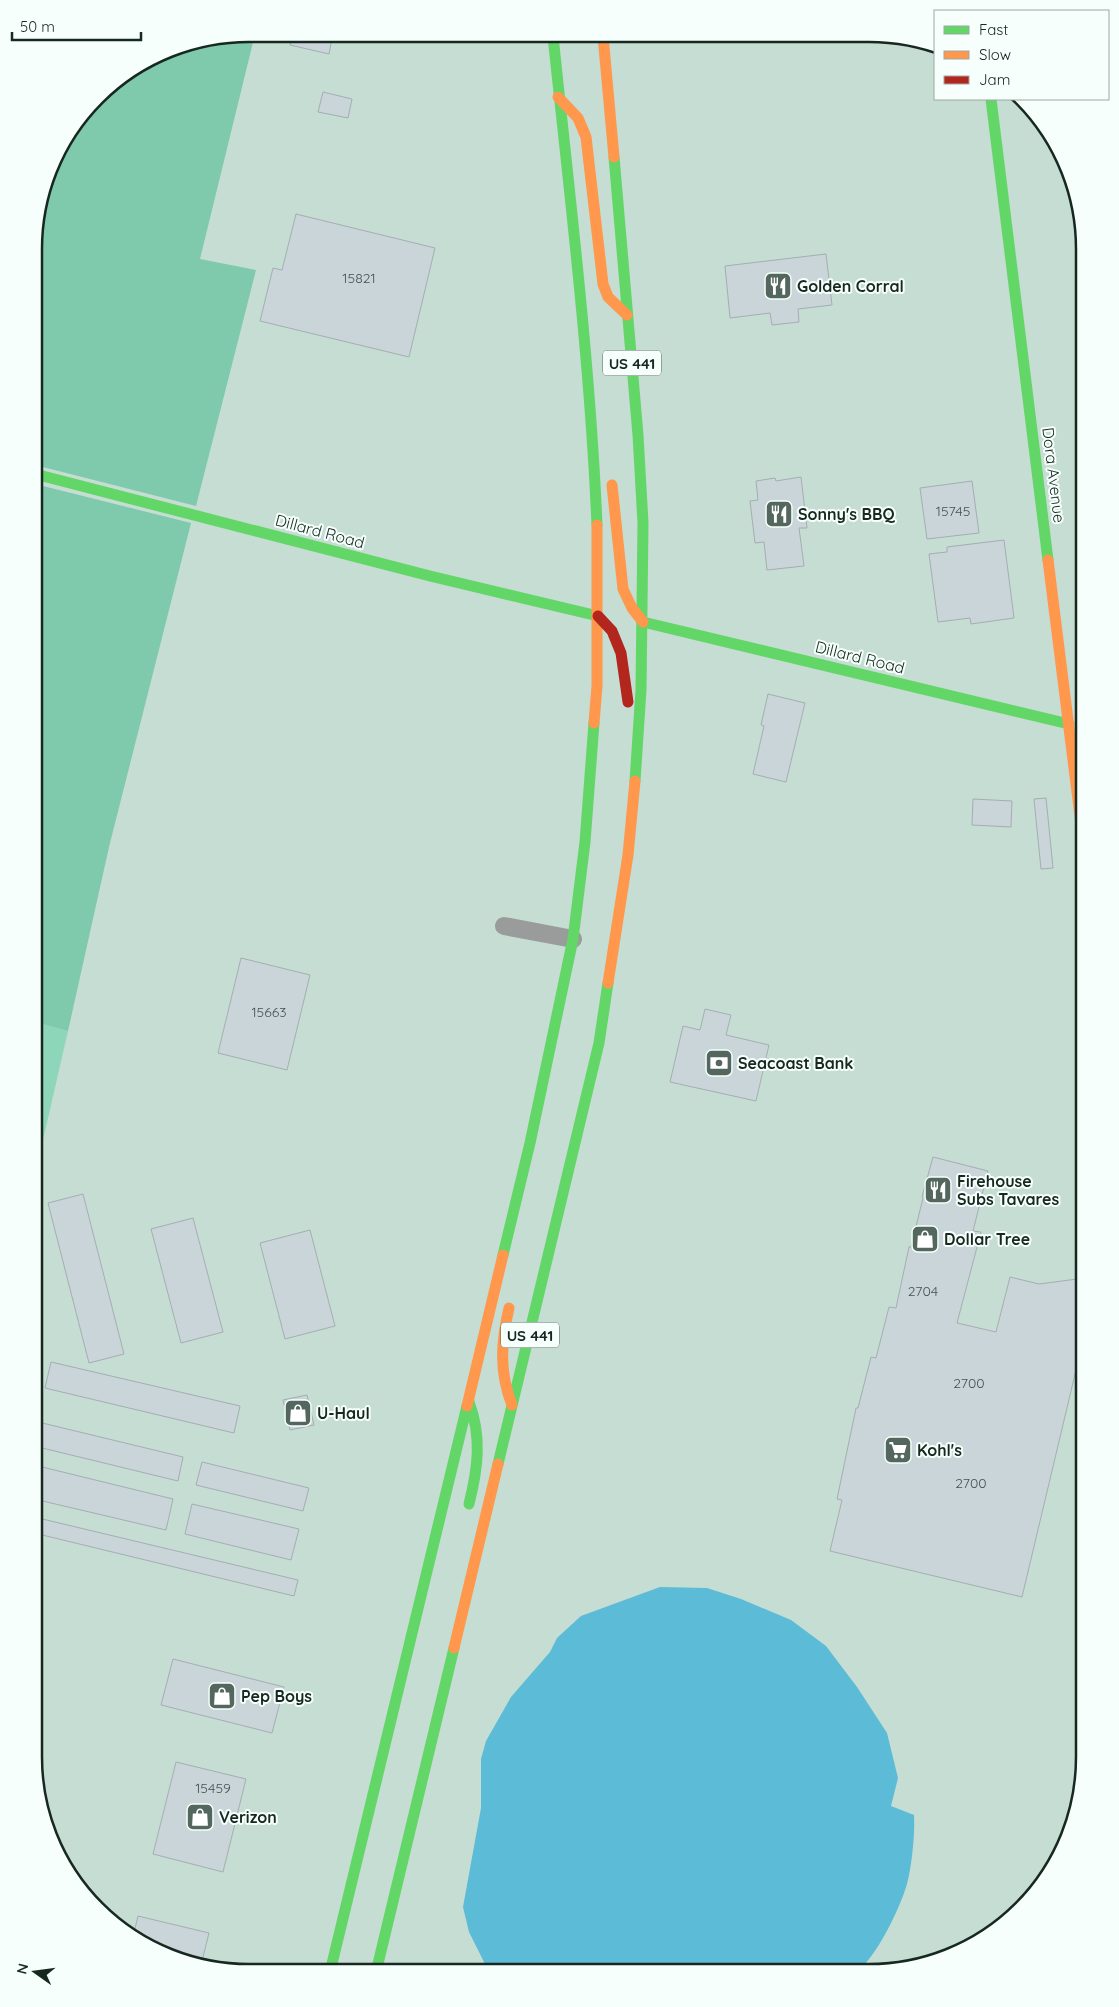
<svg xmlns="http://www.w3.org/2000/svg" width="1119" height="2007" font-family="Quicksand,sans-serif">
	<style>
		.green { fill: #8ed6ba }
		.forest { fill: #7fc9ad }
		.water { fill: #5cbbd6 }
		.building { fill: #cad5da; stroke: #a4aeb0 }
		.lines { fill: none; stroke-linecap: round; stroke-linejoin: round }
		.street { stroke: #9a9c9b; stroke-width: 18 }
		.fast { stroke: #63d668; stroke-width: 11 }
		.slow { stroke: #ff974d; stroke-width: 11 }
		.jam { stroke: #b3261e; stroke-width: 11 }
		.labels { text-anchor: middle; dominant-baseline: central; stroke-width: 4; stroke-linejoin: round; paint-order: stroke }
		.number-label { font-size: 14px; fill: #44534f }
		.shield { fill: #f6fffb; stroke: #5a6862; stroke-width: 1 }
		.shield-label { font-size: 15px; font-weight: bold; fill: #172821 }
		.poi-label { font-size: 16px; font-weight: bold; fill: #172821; stroke: #f6fffb; text-anchor: start }
		.street-label { font-size: 16px; fill: #172821; stroke: #f6fffb }
		.rim { fill: none; stroke: #172821; stroke-width: 2.5 }
	</style>
	<rect width="100%" height="100%" fill="#c5ddd2"/>
	<path class="green" d="M35 1022 68 1031 34 1179Z"/>
	<g class="forest">
		<path d="M249 34H255L200 259 256 270 196 506 35 465 36 221 56 154 107 87 167 50Z"/>
		<path d="M35 484 191 523 109 847 68 1031 35 1022Z"/>
	</g>
	<path class="water" d="M660 1587 707 1588 741 1599 791 1620 826 1646 857 1687 887 1733 898 1778 891 1806 914 1815C915 1835 912 1864 907 1884 900 1908 876 1959 855 1973L491 1972 487 1968 469 1932 463 1907 481 1808V1759L486 1741 511 1697 550 1652 557 1638 581 1616Z"/>
	<g class="building">
		<path d="M293 34H333L329 54 290 45Z"/>
		<path d="M323 92 352 99 348 118 318 112Z"/>
		<path d="M296 214 435 248 409 357 260 321 273 268 282 270Z"/>
		<path d="M826 254 832 305 798 309 799 322 772 325 770 313 730 318 725 266Z"/>
		<path d="M801 477 807 528H799L804 566 767 570 764 542 755 543 750 501 758 500 756 481 775 478 776 481Z"/>
		<path d="M972 481 979 533 927 539 920 488Z"/>
		<path d="M1004 540 1014 618 971 624 970 618 938 622 929 554 947 552V547Z"/>
		<path d="M768 694 805 703 786 782 753 774 764 726 761 725Z"/>
		<path d="M1046 798 1053 868 1041 869 1034 799Z"/>
		<path d="M973 799 1012 801 1011 827 972 825Z"/>
		<path d="M241 958 310 975 287 1070 218 1053Z"/>
		<path d="M705 1009 731 1015 726 1035 769 1045 756 1101 670 1082 683 1026 700 1030Z"/>
		<path d="M933 1157 988 1171 973 1231 981 1232 957 1323 996 1332 1010 1277 1039 1284 1085 1278V1332L1022 1597 830 1551 842 1500 837 1499 856 1408H858L871 1357 876 1358 889 1307 896 1308 909 1247H911L923 1198 922 1197Z"/>
		<path d="M83 1194 124 1354 89 1363 48 1203Z"/>
		<path d="M193 1218 223 1332 181 1343 151 1229Z"/>
		<path d="M310 1230 335 1326 285 1339 260 1243Z"/>
		<path d="M51 1362 240 1406 234 1433 45 1388Z"/>
		<path d="M307 1395 314 1425 290 1430 283 1400Z"/>
		<path d="M34 1421 183 1457 178 1481 34 1446Z"/>
		<path d="M202 1462 309 1488 303 1511 196 1485Z"/>
		<path d="M34 1465 173 1499 166 1530 34 1499Z"/>
		<path d="M192 1504 299 1529 291 1560 185 1534Z"/>
		<path d="M34 1517 298 1580 294 1596 34 1533Z"/>
		<path d="M173 1659 284 1687 272 1733 161 1705Z"/>
		<path d="M176 1762 246 1779 223 1872 153 1854Z"/>
		<path d="M138 1916 209 1933 201 1965 154 1951 133 1937Z"/>
	</g>
	<g class="lines">
		<path class="street" d="M504 926 573 939"/>
		<g class="fast">
			<path d="M553 36C570 199 590 361 597 525"/>
			<path d="M991 99 1048 560"/>
			<path d="M614 157 638 435 643 523 641 690 635 781"/>
			<path d="M35 474 430 576 598 616"/>
			<path d="M643 622 1069 724"/>
			<path d="M503 1255 530 1143 573 939 585 842 594 723"/>
			<path d="M469 1402C482 1437 478 1468 469 1504"/>
			<path d="M498 1464 599 1043 608 983"/>
			<path d="M330 1972 467 1406"/>
			<path d="M376 1972 454 1648"/>
		</g>
		<g class="slow">
			<path d="M603 36 614 157"/>
			<path d="M558 97 578 118 586 137 603 284 608 297 627 315"/>
			<path d="M612 485 623 589 632 608 643 622"/>
			<path d="M1048 560 1085 856"/>
			<path d="M594 723 597 686V525"/>
			<path d="M608 983 628 855 635 781"/>
			<path d="M509 1308C501 1342 499 1372 512 1405"/>
			<path d="M467 1406 503 1255"/>
			<path d="M454 1648 498 1464"/>
		</g>
		<path class="jam" d="M598 616 612 631 621 653 628 702"/>
	</g>
	<defs>
		<g id="restaurant-square" transform="scale(1.4375)"><rect x="-9" y="-9" width="18" height="18" rx="4" fill="#54675f" stroke="#f6fffb"/><path d="M-5-6h1v4h1v-4h1v4h1v-4h1v5L-1.5 .5V6h-2V.5L-5-1ZM5-6V6H3V1.5H1.5Q1.5-4 5-6Z" fill="#fff"/></g>
		<g id="bank-square" transform="scale(1.4375)"><rect x="-9" y="-9" width="18" height="18" rx="4" fill="#54675f" stroke="#f6fffb"/><path d="M-6-4H6V4H-6ZM0-2.3a2.3 2.3 0 1 0 0 4.6a2.3 2.3 0 1 0 0-4.6Z" fill="#fff"/></g>
		<g id="shop-square" transform="scale(1.4375)"><rect x="-9" y="-9" width="18" height="18" rx="4" fill="#54675f" stroke="#f6fffb"/><path d="M-5-2.5h2.3a2.7 3.5 0 0 1 5.4 0H5L5.5 6h-11ZM-1.5-2.5h3a1.5 2.3 0 0 0-3 0Z" fill="#fff"/></g>
		<g id="supermarket-square" transform="scale(1.4375)"><rect x="-9" y="-9" width="18" height="18" rx="4" fill="#54675f" stroke="#f6fffb"/><path d="M-6-5.5h2.5l.6 2H6L4.5 2H-2.5L-4.4-4H-6ZM-1.5 3.2a1.3 1.3 0 1 0 .1 0ZM3 3.2a1.3 1.3 0 1 0 .1 0Z" fill="#fff"/></g>
	</defs>
	<g fill-rule="evenodd">
		<use href="#restaurant-square" x="778" y="286"/>
		<use href="#restaurant-square" x="779" y="514"/>
		<use href="#bank-square" x="719" y="1063"/>
		<use href="#restaurant-square" x="938" y="1190"/>
		<use href="#shop-square" x="925" y="1239"/>
		<use href="#shop-square" x="298" y="1413"/>
		<use href="#supermarket-square" x="898" y="1450"/>
		<use href="#shop-square" x="222" y="1696"/>
		<use href="#shop-square" x="200" y="1817"/>
	</g>
	<g class="labels">
		<g class="number-label">
			<text x="359" y="278">15821</text>
			<text x="953" y="511">15745</text>
			<text x="269" y="1012">15663</text>
			<text x="923" y="1291">2704</text>
			<text x="969" y="1383">2700</text>
			<text x="971" y="1483">2700</text>
			<text x="213" y="1788">15459</text>
		</g>
		<g class="shield">
			<rect x="603" y="350.5" width="58" height="25" rx="4"/>
			<rect x="501" y="1322.5" width="58" height="25" rx="4"/>
		</g>
		<g class="shield-label">
			<text x="632" y="363">US 441</text>
			<text x="530" y="1335">US 441</text>
		</g>
		<g class="poi-label">
			<text x="797" y="286">Golden Corral</text>
			<text x="798" y="514">Sonny's BBQ</text>
			<text x="738" y="1063">Seacoast Bank</text>
			<text x="957" y="1181">Firehouse<tspan x="957" dy="18">Subs Tavares</tspan></text>
			<text x="944" y="1239">Dollar Tree</text>
			<text x="317" y="1413">U-Haul</text>
			<text x="917" y="1450">Kohl's</text>
			<text x="241" y="1696">Pep Boys</text>
			<text x="219" y="1817">Verizon</text>
		</g>
		<g class="street-label">
			<text transform="translate(1054 475) rotate(83)">Dora Avenue</text>
			<text transform="translate(320 531) rotate(15)">Dillard Road</text>
			<text transform="translate(860 657) rotate(14)">Dillard Road</text>
		</g>
	</g>
	<path d="M0 0H1119V2007H0ZM249 42H869A207 207 0 0 1 1076 249V1757A207 207 0 0 1 869 1964H249A207 207 0 0 1 42 1757V249A207 207 0 0 1 249 42Z" fill="#f6fffb" fill-rule="evenodd"/>
	<path class="rim" d="M249 42H869A207 207 0 0 1 1076 249V1757A207 207 0 0 1 869 1964H249A207 207 0 0 1 42 1757V249A207 207 0 0 1 249 42Z"/>
	<rect x="934" y="10" width="175" height="90" fill="#f6fffb" stroke="#9da9a4"/>
	<rect x="944" y="26" width="25" height="8" fill="#63d668" stroke="#9da9a4"/>
	<text x="979" y="35" font-size="15" fill="#172821">Fast</text>
	<rect x="944" y="51" width="25" height="8" fill="#ff974d" stroke="#9da9a4"/>
	<text x="979" y="60" font-size="15" fill="#172821">Slow</text>
	<rect x="944" y="76" width="25" height="8" fill="#b3261e" stroke="#9da9a4"/>
	<text x="979" y="85" font-size="15" fill="#172821">Jam</text>
	<g transform="translate(35 1972) rotate(284)" stroke="#f6fffb" stroke-width="4" paint-order="stroke">
	<path d="M0-4L9 19L0 12L-9 19Z" fill="#172821"/>
	<text y="-8" font-size="14" font-weight="bold" text-anchor="middle" fill="#172821">N</text>
	</g>
	<path d="M12 32v8h129v-8" fill="none" stroke="#172821" stroke-width="2.5"/>
	<text x="20" y="32" font-size="15" fill="#172821" stroke="#f6fffb" stroke-width="4" paint-order="stroke">50 m</text>
</svg>
